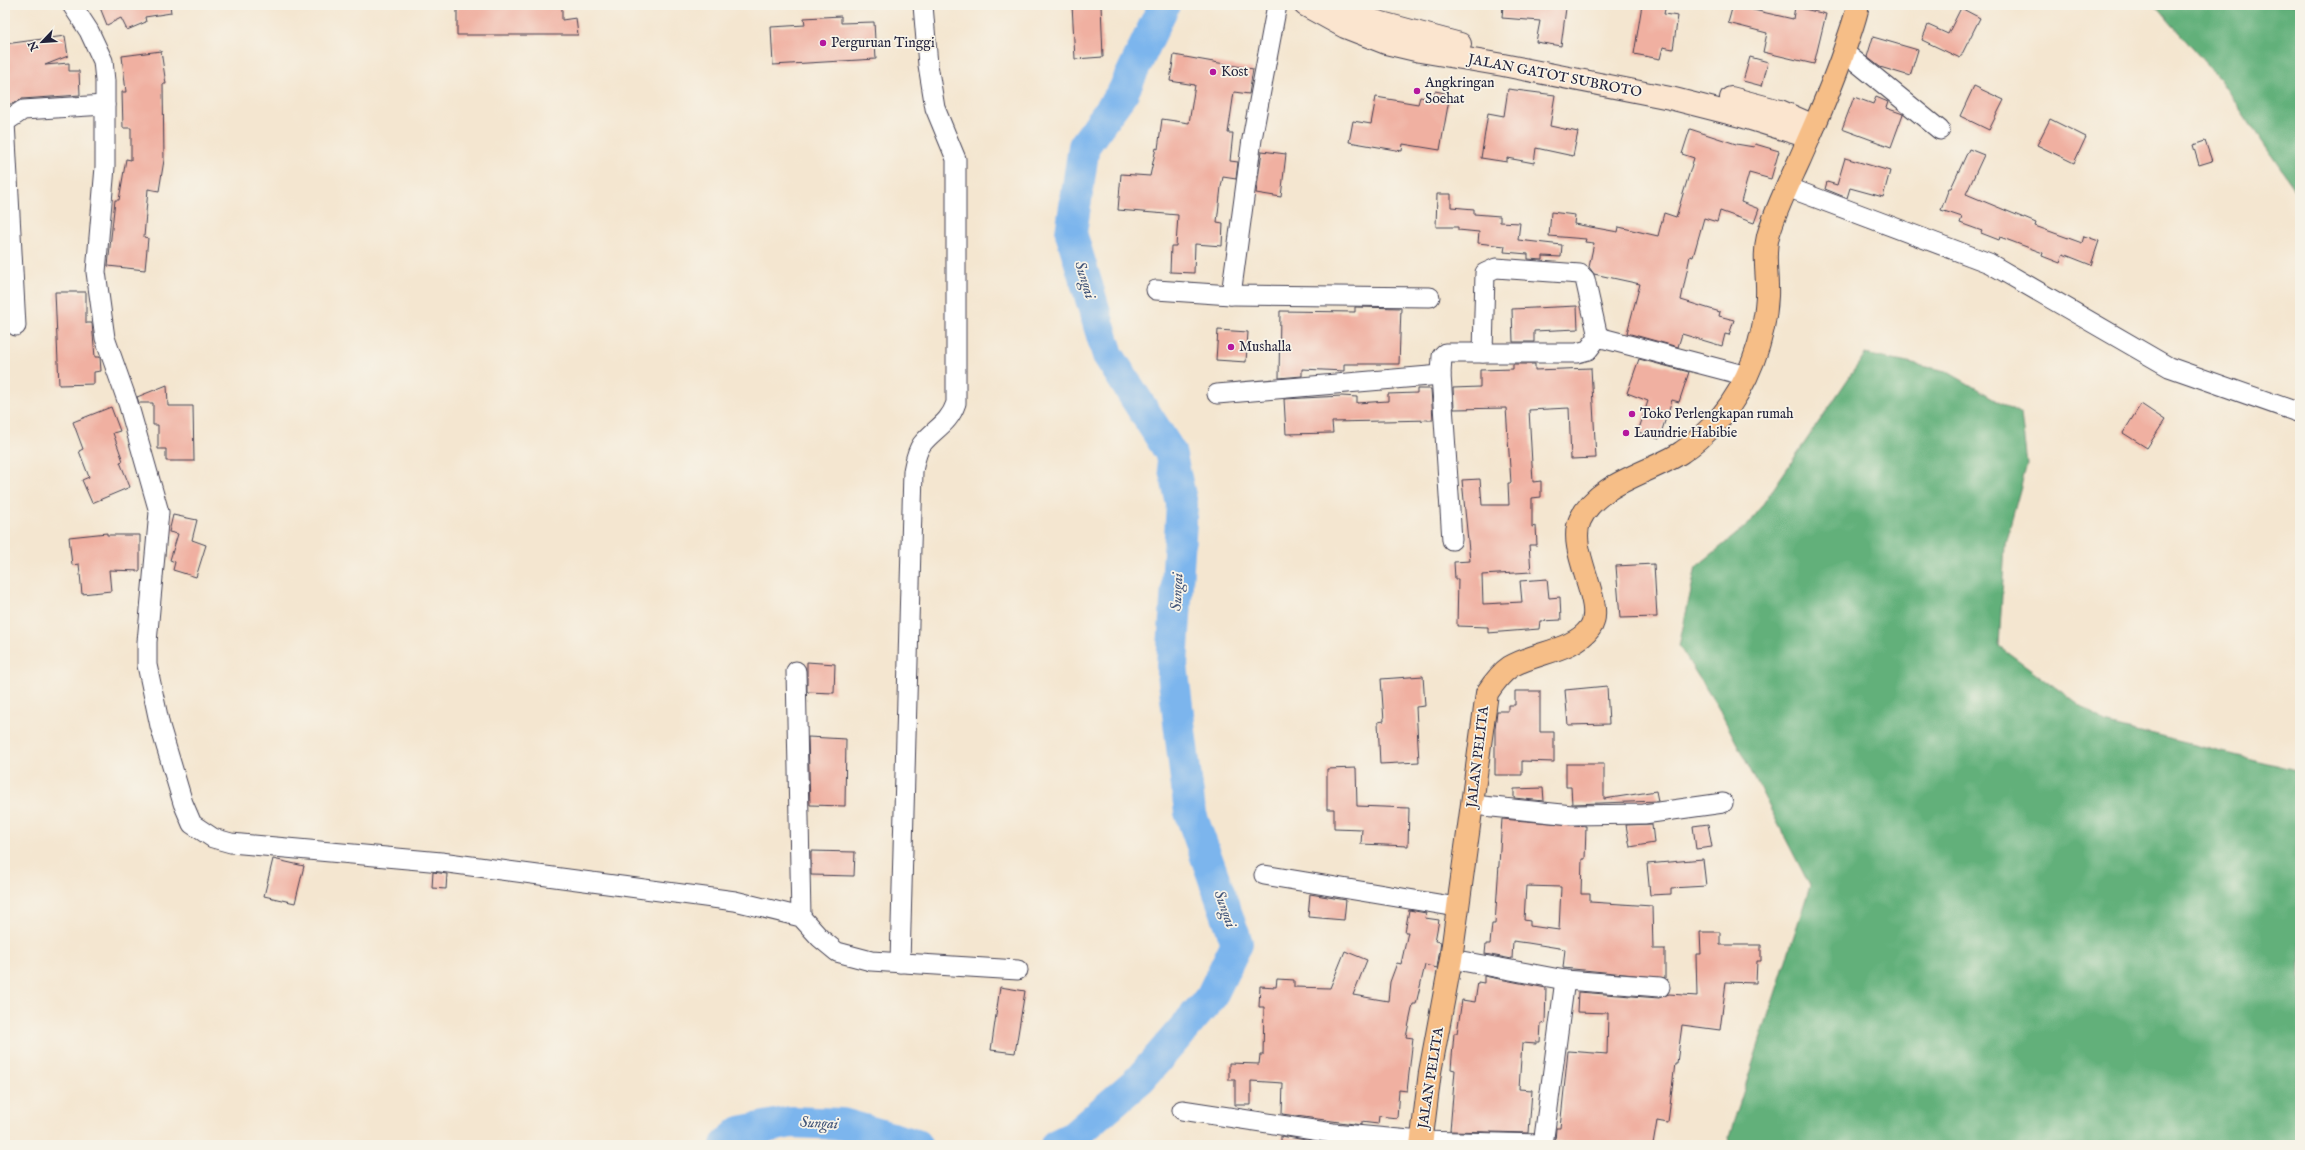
<svg xmlns="http://www.w3.org/2000/svg" width="2305" height="1150" font-family="'IM FELL English',serif">
	<style>
		.forest { fill: #62b07a; stroke: #42695a }
		.lines { fill: none; stroke-linecap: round; stroke-linejoin: round }
		.river { stroke: #7cb5ed; stroke-width: 32 }
		.building { fill: #f0b0a1; fill-rule: evenodd }
		.street-casing { stroke: #423f51; stroke-width: 21 }
		.secondary-casing { stroke: #423f51; stroke-width: 24 }
		.highway-casing { stroke: #423f51; stroke-width: 24 }
		.street { stroke: #fff; stroke-width: 19 }
		.secondary { stroke: #fbe5cf; stroke-width: 22 }
		.highway { stroke: #f6be87; stroke-width: 22 }
		.poi-dot { fill: #b5179e; stroke: #f7f3e8; stroke-width: 1.5 }
		.labels { text-anchor: middle; dominant-baseline: central; stroke-width: 3.5; stroke-linejoin: round; paint-order: stroke }
		.poi-label { font-size: 14px; fill: #22223b; stroke: #f7f3e8; text-anchor: start }
		.street-label { font-size: 14px; fill: #22223b; stroke: #f7f3e8 }
		.water-label { font-size: 15px; font-style: italic; fill: #425579; stroke: #f7f3e8 }
	</style>
	<rect width="100%" height="100%" fill="#f7f3e8"/>
	<filter id="ink" filterUnits="userSpaceOnUse"><feTurbulence type="fractalNoise" baseFrequency=".025" numOctaves="2"/><feDisplacementMap in="SourceGraphic" scale="8" xChannelSelector="R" yChannelSelector="G"/><feConvolveMatrix kernelMatrix="1 2 1 2 8 2 1 2 1" color-interpolation-filters="sRGB"/></filter>
	<filter id="wash" filterUnits="userSpaceOnUse"><feTurbulence type="fractalNoise" baseFrequency=".012" numOctaves="4" result="noise"/><feDisplacementMap in="SourceGraphic" scale="16" xChannelSelector="R" yChannelSelector="G"/><feGaussianBlur stdDeviation="0.9" result="paint"/><feColorMatrix in="noise" values="0 0 0 0 0 0 0 0 0 0 0 0 0 0 0 0 0 1.4 0 .05"/><feComposite in="paint" operator="in"/></filter>
	<g filter="url(#wash)">
		<rect width="100%" height="100%" fill="#f4e6d0"/>
		<g class="forest">
			<path d="M2155 5H2300V197L2220 80Z"/>
			<path d="M1865 354 1946 371 2021 414 2027 464 2005 545 1999 646 2104 723 2300 771V1145H1730L1729 1136 1810 886 1719 709 1679 646 1696 567 1750 523Z"/>
		</g>
		<g class="lines">
			<g class="river">
				<path d="M726 1145 740 1132 791 1122 842 1124 916 1145"/>
				<path d="M1056 1145 1073 1137 1140 1079 1211 997 1237 943 1190 812 1172 665 1182 504 1170 452 1108 355 1071 233 1084 146 1123 92 1164 5"/>
			</g>
		</g>
		<g id="blocks">
			<g class="building">
				<path d="M99 5H170L171 13 145 17 146 22 127 30 121 18 107 25Z"/>
				<path d="M457 5H562V20L576 18 578 35H457Z"/>
				<path d="M1072 5H1101L1103 57 1075 59Z"/>
				<path d="M1503 5H1550L1566 8 1561 46 1536 42 1540 21 1502 18Z"/>
				<path d="M1642 5H1666L1664 14 1678 16 1673 49 1663 47 1660 59 1634 54Z"/>
				<path d="M1733 5H1750L1749 9 1793 19 1795 7 1826 14 1814 64 1763 52 1767 33 1728 23Z"/>
				<path d="M1961 8 1980 18 1960 58 1922 40 1928 25 1948 34Z"/>
				<path d="M841 16V23L874 22 876 59 773 65 771 27 805 25 804 18Z"/>
				<path d="M65 36 68 56 45 65 69 63V71H79L80 95 22 99 12 104H5V44Z"/>
				<path d="M1873 37 1918 50 1910 76 1880 67 1867 57Z"/>
				<path d="M161 51 166 84H163L164 160 159 191 148 189 144 237 148 238 145 270 108 266 115 200H119L126 159 131 160V128H123L122 92H126L122 56Z"/>
				<path d="M1174 55 1253 69 1249 94 1234 92 1228 133H1233L1230 161 1238 162 1236 179 1223 177 1221 187 1217 222 1223 223 1222 246 1195 244 1194 273 1170 272 1171 246H1176L1178 215 1118 210 1121 174 1150 176 1156 148 1158 149 1162 119 1189 123 1195 85 1170 81Z"/>
				<path d="M1750 57 1768 62 1762 86 1743 81Z"/>
				<path d="M1974 86 2004 100 1989 130 1960 116Z"/>
				<path d="M1508 89 1555 95 1550 126 1578 132 1573 156 1536 148 1534 163 1507 158V162L1481 158 1488 113 1504 116Z"/>
				<path d="M1435 91 1450 94 1440 150 1403 144 1402 151 1349 142 1353 121 1371 124 1376 97 1418 104 1420 97 1433 99Z"/>
				<path d="M1854 97 1873 104 1876 97 1888 102 1886 108 1903 114 1891 147 1842 129Z"/>
				<path d="M2050 119 2086 137 2074 163 2037 145Z"/>
				<path d="M1690 129 1736 144 1754 147 1755 144 1779 151 1771 179 1749 173 1741 202 1759 209 1754 223 1720 211 1717 222 1704 218 1693 257 1690 256 1681 300 1720 312 1719 316 1734 320 1729 335 1725 334 1722 346 1682 334 1678 347 1627 333 1640 284 1594 274 1589 267 1594 243 1585 242 1586 239 1549 236 1551 212 1575 215 1574 224 1618 232 1619 227 1658 236 1664 213 1676 217 1694 158 1682 154Z"/>
				<path d="M2205 141 2212 161 2199 165 2193 145Z"/>
				<path d="M1969 149 1984 155 1966 194 2036 223 2035 226 2082 243 2084 236 2099 241 2091 265 2063 254 2060 263 2042 256 2043 253 2000 237 1999 240 1981 233 1982 231 1960 223 1962 217 1941 210 1949 188H1951Z"/>
				<path d="M1262 151 1286 154 1281 197 1256 193Z"/>
				<path d="M1845 158 1890 171 1883 197 1850 188 1847 198 1825 189 1827 182 1837 185Z"/>
				<path d="M1437 194H1451V207L1474 209V214L1500 216V222L1520 223 1518 240 1562 245 1561 257 1543 256V260L1528 259V254L1504 252 1505 246 1478 243 1479 232 1458 230V227H1436Z"/>
				<path d="M55 292H86V323H92L95 357H100L101 371 94 372V384L59 385Z"/>
				<path d="M1577 306 1578 329 1534 331V342H1513L1512 309Z"/>
				<path d="M1355 307 1401 308 1399 364H1344V371L1302 369V376L1279 378 1280 311 1355 312Z"/>
				<path d="M1218 330 1248 332 1246 362 1216 360Z"/>
				<path d="M1639 359 1689 372 1679 402 1672 400 1659 439 1638 432 1648 401 1627 393Z"/>
				<path d="M1513 364H1535V370L1591 368 1596 458 1571 459 1569 408 1529 410 1533 482 1541 481V497L1532 498V527L1536 526 1537 545H1529L1531 572 1482 575 1483 604 1522 602 1520 581 1547 579 1549 598 1560 597 1561 620 1540 621 1539 629 1488 633V627L1457 626 1458 579H1455L1454 562 1470 561 1462 480 1480 479 1482 505H1509L1508 483H1511L1506 408 1454 409 1453 388 1480 387V370L1513 369Z"/>
				<path d="M167 385 168 406H193L194 461H166V449H158V425H153V403H139L137 397Z"/>
				<path d="M1417 389H1431L1433 420 1332 422 1333 433 1286 434 1284 399 1342 396 1357 397V403L1388 401V394L1417 393Z"/>
				<path d="M2141 404 2165 420 2147 448 2123 433Z"/>
				<path d="M111 407 120 431 113 433 123 461 120 462 130 487 92 503 82 480 89 477 79 451 83 449 73 422Z"/>
				<path d="M173 515 197 520 192 540 206 545 196 577 173 570 175 562 170 560 178 534 169 532Z"/>
				<path d="M107 533V535H140V571L109 570 111 591 82 594 79 564 72 565 69 537Z"/>
				<path d="M1654 564 1657 617 1620 618 1616 566Z"/>
				<path d="M807 662 835 664 834 693 807 692Z"/>
				<path d="M1423 676 1425 706 1416 707 1419 762 1380 764 1378 722 1384 721 1381 679Z"/>
				<path d="M1607 686 1609 724 1568 725 1565 690Z"/>
				<path d="M1515 691H1540V732H1554V762L1522 761V775H1495V728L1497 711H1508V705H1515Z"/>
				<path d="M808 737 846 739 845 806 810 805Z"/>
				<path d="M1566 764H1604V799L1656 791 1658 801 1572 804 1571 787H1566Z"/>
				<path d="M1356 768 1357 806 1409 808 1408 846 1361 844 1362 829 1334 828V809H1327V769Z"/>
				<path d="M1543 788 1544 801 1514 798V789Z"/>
				<path d="M1502 819 1586 826 1585 859H1582L1581 894H1590V902L1652 906 1653 949H1665V978L1563 968 1565 949 1528 943 1513 941 1512 959 1485 954 1486 944H1490L1492 924H1495ZM1526 886 1561 887 1559 930 1530 926V921L1524 920Z"/>
				<path d="M1652 824 1654 843 1630 847 1626 825Z"/>
				<path d="M1708 824 1712 847 1696 849 1693 826Z"/>
				<path d="M811 851 855 852 854 876 811 875Z"/>
				<path d="M273 859 304 866 295 903 264 896Z"/>
				<path d="M1703 859 1706 886 1671 888V894L1650 895 1647 864Z"/>
				<path d="M433 872 447 874 446 889 432 888Z"/>
				<path d="M1310 894 1346 900 1344 920 1308 917Z"/>
				<path d="M1409 910 1426 913 1425 918 1439 920 1435 941 1441 942 1437 968 1425 965 1416 1004H1413L1406 1037 1413 1038 1407 1091 1399 1090 1397 1118 1379 1116 1378 1124 1361 1122V1125L1282 1114 1283 1083 1251 1081V1105H1235V1080H1229V1063L1259 1064 1260 1055H1263L1264 1007H1259L1260 986 1276 987 1277 979 1294 980V987L1330 988 1345 951 1367 960 1353 995 1388 1001 1390 982 1397 963 1401 964 1408 932H1405Z"/>
				<path d="M1700 932H1720V945H1761V961H1757L1756 983 1726 982 1720 1030 1682 1025 1677 1063H1675L1668 1123 1657 1121 1653 1145 1555 1142 1556 1128H1560L1568 1051 1607 1054 1608 1013 1577 1012 1578 992 1659 998 1669 994 1697 996 1696 954H1701Z"/>
				<path d="M1484 976 1546 988 1545 1024 1541 1023 1540 1042H1536V1044L1522 1043 1519 1089 1532 1090 1529 1133 1450 1131 1455 1070 1451 1069 1454 1033H1457L1462 1000 1475 1002 1478 982 1484 983Z"/>
				<path d="M1000 987 1025 991 1015 1053 991 1050Z"/>
				<path d="M1281 1136 1331 1144 1344 1145H1281Z"/>
			</g>
		</g>
	</g>
	<g filter="url(#ink)">
		<use href="#blocks" fill-opacity="0" stroke="#423f51" stroke-width="1"/>
		<g class="lines">
			<g class="street-casing">
				<g id="street">
					<path d="M72 5 89 31 103 61 105 81V167L96 272 105 338 128 403 159 512 147 642V665L160 726 183 803 192 824 213 838 231 843 441 862 735 901 801 917 820 938 837 952 871 961 1018 970"/>
					<path d="M1844 52 1940 130"/>
					<path d="M5 122 16 326"/>
					<path d="M5 122 23 110 105 105"/>
					<path d="M1787 187 1989 263 2169 367 2300 413"/>
					<path d="M1156 290 1231 295 1430 297"/>
					<path d="M1231 295 1252 139 1277 5"/>
					<path d="M1483 353 1485 273 1496 268 1580 274 1585 279 1598 337"/>
					<path d="M1217 394 1441 375"/>
					<path d="M1452 540 1441 375 1442 356 1445 353H1577L1588 350 1598 337 1747 376"/>
					<path d="M796 671 801 917"/>
					<path d="M1473 805 1572 815 1644 814 1723 803"/>
					<path d="M1264 875 1457 907"/>
					<path d="M1451 959 1565 980"/>
					<path d="M900 963 913 471C915 462 916 452 922 444 935 428 949 424 956 403V159L935 108 928 65 923 5"/>
					<path d="M1182 1110 1333 1133 1421 1141 1543 1144"/>
					<path d="M1543 1145 1565 980 1660 987"/>
				</g>
			</g>
			<g class="secondary-casing">
				<g id="secondary">
					<path d="M1305 5 1345 27 1386 43 1420 51 1503 65 1670 98 1741 116 1809 137"/>
					<path d="M1336 5 1374 21 1460 44"/>
					<path d="M1731 98 1780 111 1814 126"/>
				</g>
			</g>
			<g class="highway-casing">
				<path id="highway" d="M1421 1145 1430 1072 1451 959 1487 693C1493 684 1501 673 1510 667 1532 653 1574 651 1590 628 1607 604 1566 551 1580 520 1598 482 1651 473 1682 452 1696 443 1709 430 1720 418 1748 385 1765 339 1767 296 1768 276 1763 256 1768 236 1775 211 1788 185 1799 161 1816 122 1834 83 1847 42 1851 30 1856 17 1858 5"/>
			</g>
			<use href="#street" class="street"/>
			<use href="#secondary" class="secondary"/>
			<use href="#highway" class="highway"/>
		</g>
	</g>
	<g class="poi-dot">
		<circle cx="823" cy="43" r="4"/>
		<circle cx="1213" cy="72" r="4"/>
		<circle cx="1417" cy="91" r="4"/>
		<circle cx="1231" cy="347" r="4"/>
		<circle cx="1632" cy="414" r="4"/>
		<circle cx="1626" cy="433" r="4"/>
	</g>
	<g class="labels">
		<g class="poi-label">
			<text x="831" y="43">Perguruan Tinggi</text>
			<text x="1221" y="72">Kost</text>
			<text x="1425" y="83">Angkringan<tspan x="1425" dy="16">Soehat</tspan></text>
			<text x="1239" y="347">Mushalla</text>
			<text x="1640" y="414">Toko Perlengkapan rumah</text>
			<text x="1634" y="433">Laundrie Habibie</text>
		</g>
		<g class="street-label">
			<text transform="translate(1555 76) rotate(11)">JALAN GATOT SUBROTO</text>
			<text transform="translate(1478 757) rotate(-83)">JALAN PELITA</text>
			<text transform="translate(1431 1078) rotate(-81)">JALAN PELITA</text>
		</g>
		<g class="water-label">
			<text transform="translate(1085 280) rotate(73)">Sungai</text>
			<text transform="translate(1177 592) rotate(-87)">Sungai</text>
			<text transform="translate(1225 909) rotate(70)">Sungai</text>
			<text transform="translate(819 1123) rotate(3)">Sungai</text>
		</g>
	</g>
	<rect width="2305" height="1150" fill="none" stroke="#f7f3e8" stroke-width="20"/>
	<g transform="translate(42 42) rotate(245)" stroke="#f7f3e8" stroke-width="3" paint-order="stroke">
	<path d="M0-3L7 15L0 10L-7 15Z" fill="#22223b"/>
	<text y="-6" font-size="11" font-weight="bold" text-anchor="middle" fill="#22223b">N</text>
	</g>
</svg>
